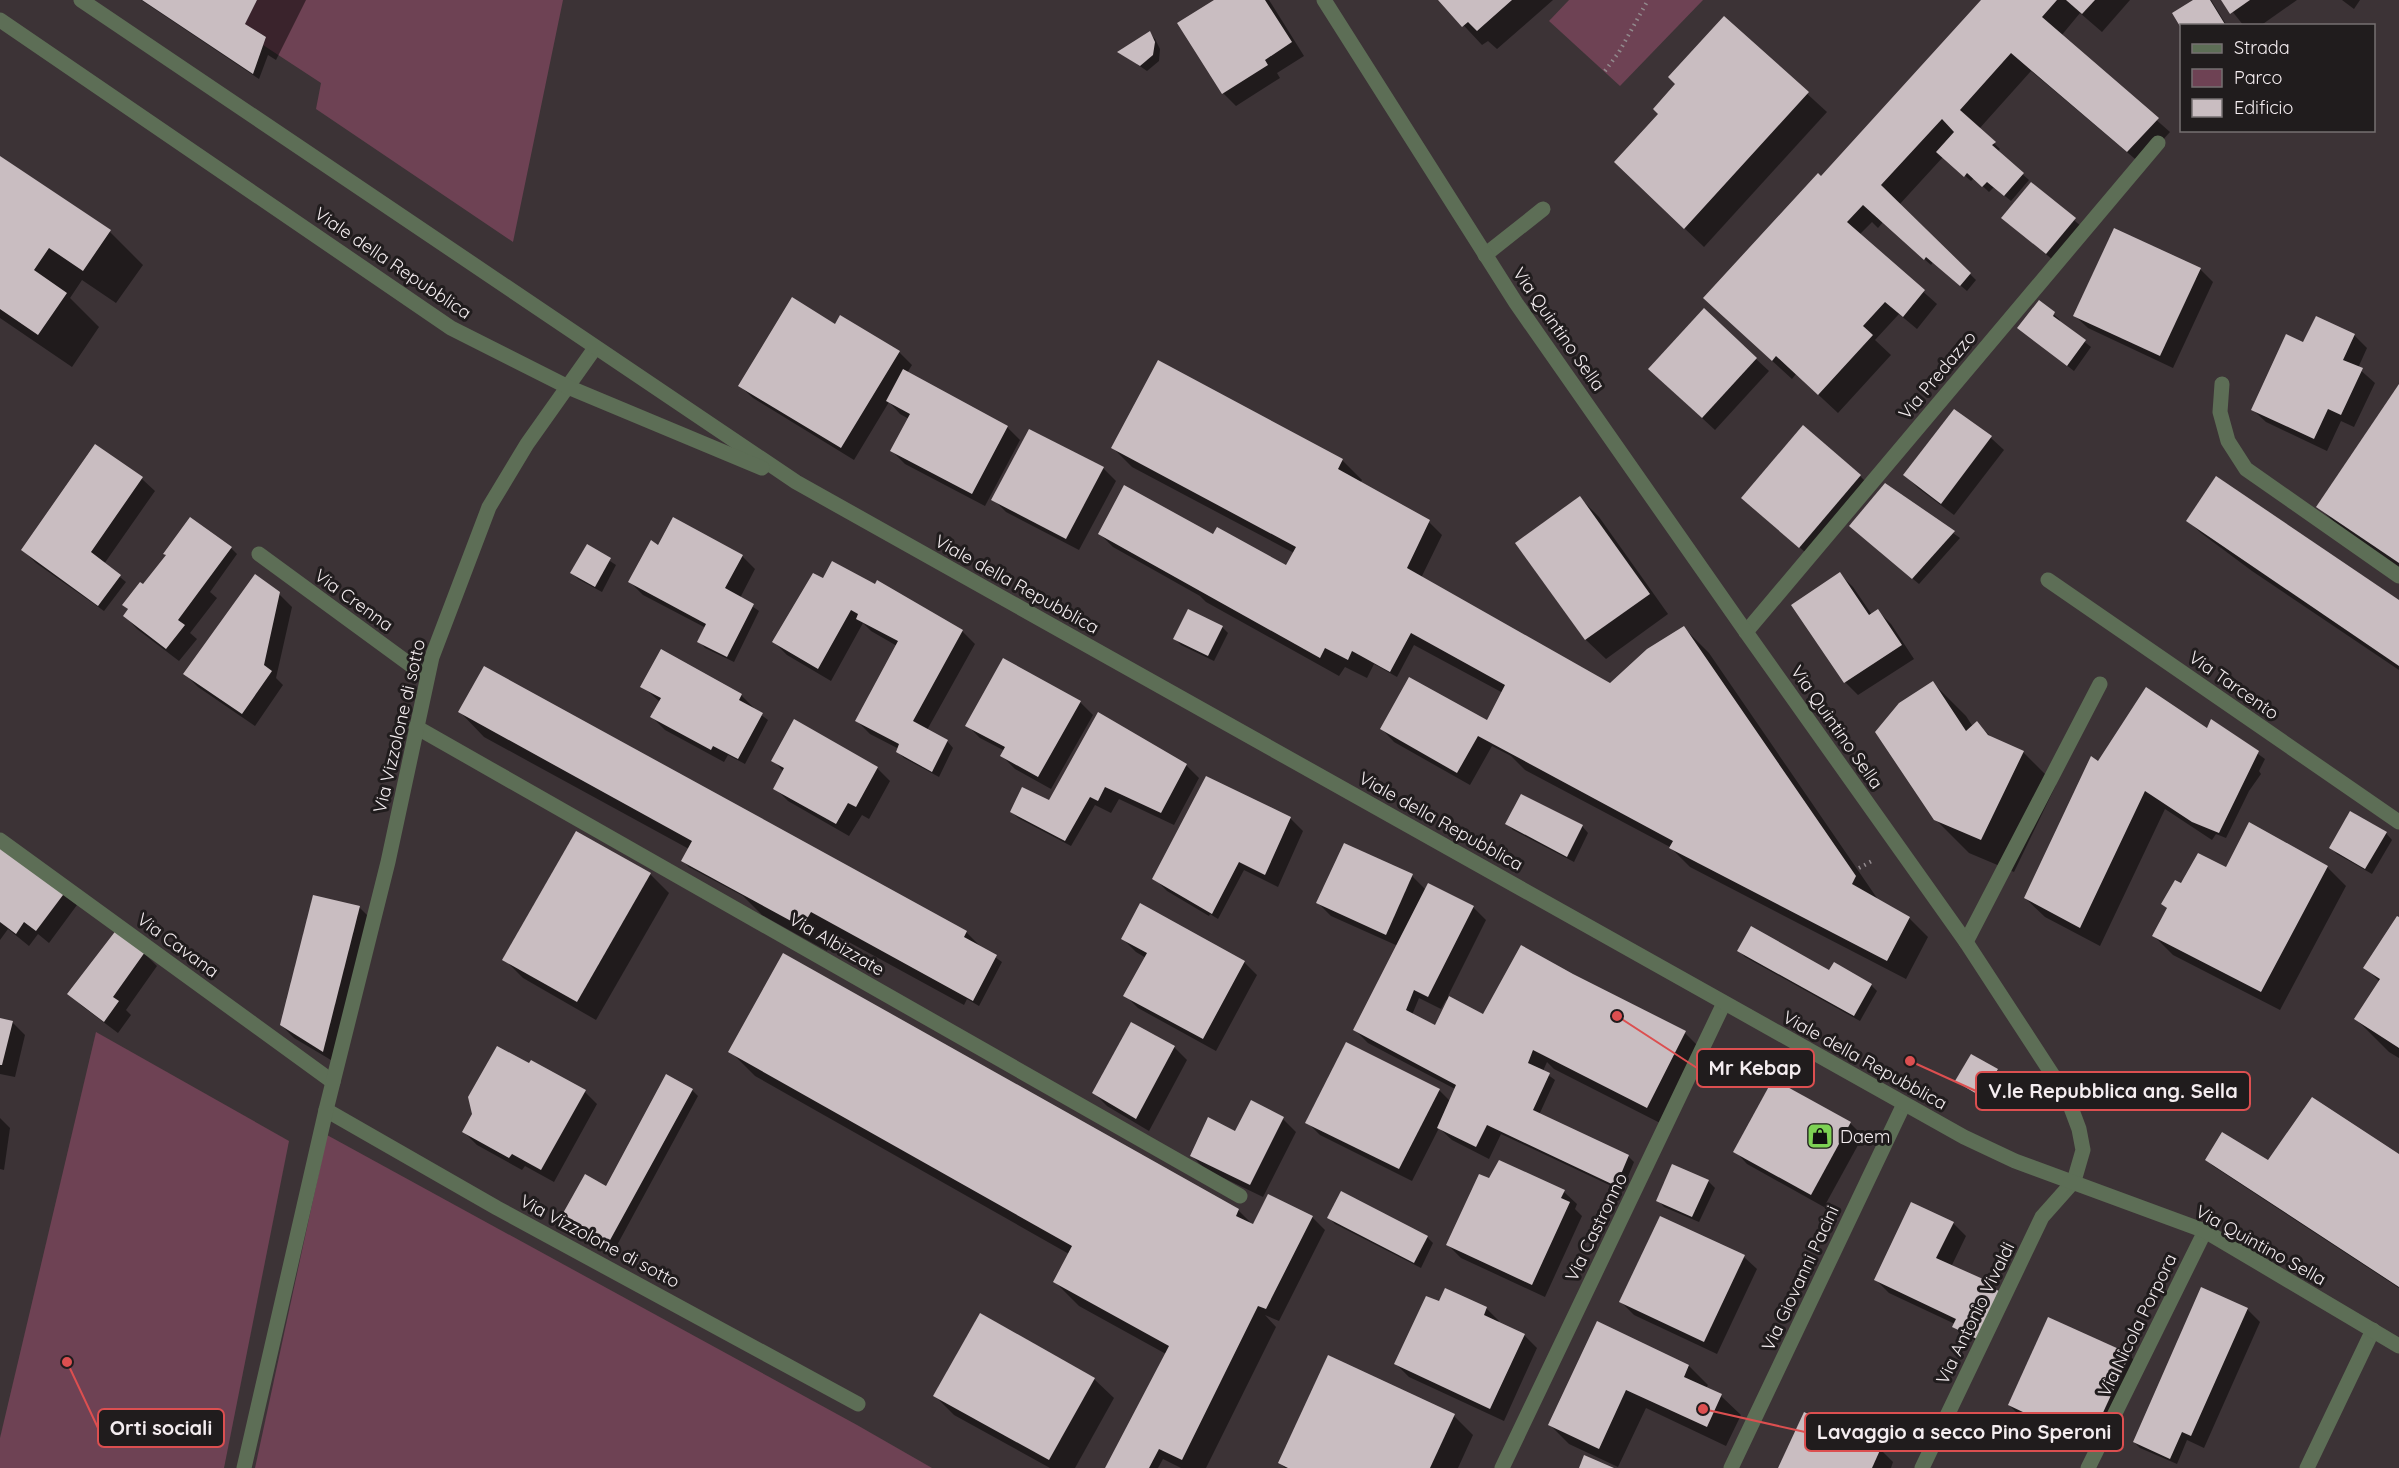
<svg xmlns="http://www.w3.org/2000/svg" width="2399" height="1468" font-family="Quicksand,sans-serif">
	<style>
		.green { fill: #6e4254 }
		.shadow { fill: #0007; fill-rule: evenodd }
		.building { fill: #c9bdc1 }
		.lines { fill: none; stroke-linecap: round; stroke-linejoin: round }
		.path { stroke: #928a8d; stroke-width: 4; stroke-dasharray: 1.5 4.5; stroke-linecap: butt }
		.service { stroke: #5d6e56; stroke-width: 15 }
		.minor { stroke: #5d6e56; stroke-width: 15 }
		.tertiary { stroke: #5d6e56; stroke-width: 15 }
		.labels { text-anchor: middle; dominant-baseline: central; stroke-width: 6; stroke-linejoin: round; paint-order: stroke }
		.street-label { font-size: 18px; fill: #f4edf0; stroke: #201c1d }
		.poi-label { font-size: 18px; fill: #f4edf0; stroke: #201c1d; text-anchor: start }
		.leader { fill: none; stroke: #dc4f50; stroke-width: 2 }
		.callout-dot { fill: #dc4f50; stroke: #201c1d; stroke-width: 2 }
		.callout { fill: #201c1d; stroke: #dc4f50; stroke-width: 2 }
		.callout-label { font-size: 20px; text-anchor: middle; font-weight: bold; fill: #f4edf0 }
	</style>
	<rect width="100%" height="100%" fill="#3c3336"/>
	<g class="green">
		<path d="M257 0H563L513 242 316 109 321 83 263 45 266 37 245 24Z"/>
		<path d="M1569 0H1703L1620 86 1549 21Z"/>
		<path d="M96 1032 289 1141 224 1468H0V1438Z"/>
		<path d="M327 1135 857 1425 932 1468H255Z"/>
	</g>
	<g class="shadow">
		<path d="M141 0H306L276 60 268 55 259 79Z"/>
		<path d="M1217 0H1269L1304 56 1277 73 1280 78 1236 106 1223 93Z"/>
		<path d="M1440 0H1553L1497 49 1488 41 1482 45Z"/>
		<path d="M1983 0H2130L2102 32 2080 13 2061 36 2170 132 2141 164 2031 71 1979 129 2000 149 1997 152 2029 180 2011 201 1994 187 1989 192 1974 178 1971 181 1943 157 1899 205 1976 280 1967 291 1933 262 1931 265 1883 222 1878 228 1872 222 1859 235 1937 304 1917 329 1899 314 1875 340 1891 355 1838 413 1796 374 1792 379 1724 317 1821 178Z"/>
		<path d="M2196 0H2211L2227 26H2182Z"/>
		<path d="M2223 0H2297L2260 26H2244Z"/>
		<path d="M2342 0H2360L2354 9Z"/>
		<path d="M1724 18 1827 112 1704 247 1635 181 1660 114 1677 84Z"/>
		<path d="M1149 33 1155 39 1160 49 1159 61 1147 71 1119 52Z"/>
		<path d="M0 158 110 232 143 265 116 303 82 280 70 298 99 327 72 367 0 318Z"/>
		<path d="M2031 184 2088 232 2060 266 2003 218Z"/>
		<path d="M2200 269 2213 282 2173 368 2088 328 2075 316Z"/>
		<path d="M2040 302 2060 320 2059 322 2091 347 2074 371 2019 328Z"/>
		<path d="M836 326 899 352 912 365 907 373 1007 427 1020 440 985 506 905 464 892 451 909 419 900 414 889 402 854 460 753 398 740 386Z"/>
		<path d="M2354 335 2367 348 2358 368 2375 383 2354 427 2341 421 2327 451 2266 422 2253 410 2304 344Z"/>
		<path d="M1756 359 1769 371 1715 430 1663 382Z"/>
		<path d="M1159 362 1342 460 1362 480 1360 483 1429 522 1442 535 1421 578 1610 684 1684 628 1709 653 1879 901 1909 918 1928 937 1906 979 1690 867 1670 847 1525 770 1511 756 1492 746 1470 785 1394 742 1382 729 1487 722 1503 693 1414 645 1397 677 1374 664 1367 678 1345 667 1339 676 1206 602 1200 596 1113 547 1100 534 1212 536 1292 570 1294 553 1132 467 1112 447Z"/>
		<path d="M2399 387V568L2337 525 2318 506Z"/>
		<path d="M1954 411 1991 438 2004 450 1954 515 1918 488 1905 475Z"/>
		<path d="M96 446 142 479 155 491 104 564 126 582 104 611 36 563 23 550Z"/>
		<path d="M1103 468 1116 481 1079 550 1006 512 993 499Z"/>
		<path d="M1860 476 1873 489 1813 559 1743 498Z"/>
		<path d="M1885 485 1960 538 1919 584 1857 532Z"/>
		<path d="M1580 498 1599 517 1668 614 1606 659 1586 640 1518 543Z"/>
		<path d="M2188 521 2399 602V670L2252 571 2201 533Z"/>
		<path d="M587 546 616 565 602 592 578 579 572 573Z"/>
		<path d="M659 547 742 556 755 569 740 598 759 611 734 662 705 648 699 641 706 628 643 595 630 582Z"/>
		<path d="M231 548 237 554 210 592 217 598 190 633 197 639 179 661 137 629 125 616 129 610 124 605 144 586 167 556 165 554Z"/>
		<path d="M1840 574 1853 587 1872 615 1878 611 1891 624 1914 659 1858 695 1845 682 1793 605Z"/>
		<path d="M813 575 962 631 975 644 927 730 947 741 953 748 939 777 904 758 897 751 899 749 870 734 857 721 897 646 871 631 863 623 831 681 787 655 774 642Z"/>
		<path d="M279 594 292 607 276 678 283 685 255 726 198 687 185 674Z"/>
		<path d="M1222 627 1228 633 1214 661 1181 645 1175 639Z"/>
		<path d="M1933 683 1966 716 1973 727 1977 723 1992 738 2023 752 2056 785 2014 872 1969 853 1935 819Z"/>
		<path d="M642 686 741 695 754 708 753 709 768 720 745 764 728 755 724 762 665 730 652 717 660 702Z"/>
		<path d="M1080 702 1093 715 1051 789 1015 769 1002 756 1005 751 980 738 967 725Z"/>
		<path d="M460 712 966 932 982 948 1002 962 979 1006 967 999 964 1005 836 935 827 951 762 915 743 896 689 867 683 861 689 849 484 737Z"/>
		<path d="M1099 714 1186 765 1199 778 1174 825 1119 799 1111 813 1095 805 1071 846 1018 818 1012 812 1050 802Z"/>
		<path d="M2212 721 2265 759 2259 771 2261 774 2249 791 2226 838 2216 834 2212 840 2165 809 2100 946 2045 917 2025 898 2098 763 2213 734Z"/>
		<path d="M773 760 877 768 890 781 869 819 862 815 849 836 788 801 775 788 784 772Z"/>
		<path d="M1207 778 1290 818 1303 831 1278 887 1244 870 1218 919 1210 914 1209 916 1167 891 1154 878Z"/>
		<path d="M2351 813 2386 833 2392 840 2372 874 2337 854 2331 848Z"/>
		<path d="M1507 824 1582 826 1588 833 1574 862 1513 830Z"/>
		<path d="M0 844 77 905 49 943 38 934 29 946 8 929 0 940Z"/>
		<path d="M1345 845 1412 876 1426 890 1473 907 1486 920 1448 996 1484 1016 1572 975 1685 1033 1704 1052 1666 1126 1554 1069 1547 1062 1543 1071 1555 1080 1539 1115 1628 1156 1634 1162 1622 1191 1501 1134 1489 1159 1452 1140 1439 1128 1412 1181 1320 1135 1307 1122 1439 1090 1450 1101 1455 1089 1368 1043 1355 1030 1398 946 1331 916 1318 903ZM1419 998 1441 1009 1446 1000 1449 1001 1436 1027 1412 1015Z"/>
		<path d="M2327 867 2346 886 2280 1010 2173 955 2154 936 2168 909 2163 904 2181 885 2226 869Z"/>
		<path d="M650 874 669 893 596 1020 523 978 504 959Z"/>
		<path d="M359 907 372 920 336 1063 294 1038 281 1025Z"/>
		<path d="M2399 919V1058L2389 1052 2356 1019 2380 982 2365 967Z"/>
		<path d="M1123 939 1244 962 1257 975 1216 1051 1138 1008 1125 995 1146 958 1136 952Z"/>
		<path d="M1739 951 1830 973 1871 985 1877 991 1860 1021 1745 957Z"/>
		<path d="M144 953 157 966 126 1010 131 1015 118 1033 82 1006 69 994Z"/>
		<path d="M0 1019 12 1022 25 1035 15 1077 0 1074Z"/>
		<path d="M1174 1047 1187 1060 1149 1131 1107 1106 1094 1093Z"/>
		<path d="M730 1051 1238 1210 1254 1226 1312 1217 1325 1230 1279 1321 1265 1315 1276 1327 1206 1468H1181L1163 1459 1158 1468H1106L1166 1354 1079 1306 1054 1281 1069 1254 755 1076Z"/>
		<path d="M1997 1070 2003 1076 1988 1102 1957 1080Z"/>
		<path d="M692 1090 698 1096 616 1247 570 1221 564 1214 607 1188Z"/>
		<path d="M585 1092 597 1104 554 1182 525 1166 522 1170 477 1145 464 1132 474 1114Z"/>
		<path d="M1252 1102 1283 1119 1296 1132 1263 1197 1205 1169 1192 1156 1235 1133Z"/>
		<path d="M0 1118 10 1128 4 1170 0 1169Z"/>
		<path d="M1850 1123 1863 1136 1824 1207 1747 1164 1735 1151Z"/>
		<path d="M2399 1156V1288L2213 1166 2207 1160 2267 1162Z"/>
		<path d="M1673 1166 1709 1182 1715 1188 1699 1222 1664 1207 1658 1200Z"/>
		<path d="M1490 1180 1564 1192 1577 1204 1575 1209 1582 1216 1545 1297 1461 1258 1448 1245Z"/>
		<path d="M1329 1218 1427 1237 1433 1243 1421 1268 1335 1224Z"/>
		<path d="M1953 1223 1966 1236 1952 1265 1983 1281 1990 1289 1983 1344 1960 1333 1954 1326 1955 1324 1889 1293 1876 1280Z"/>
		<path d="M1744 1257 1757 1269 1717 1354 1634 1315 1621 1302Z"/>
		<path d="M1440 1303 1486 1308 1499 1321 1498 1323 1524 1335 1537 1348 1504 1421 1409 1377 1396 1364Z"/>
		<path d="M2247 1309 2260 1322 2204 1448 2187 1440 2177 1464 2140 1448 2134 1442Z"/>
		<path d="M980 1315 1094 1379 1114 1398 1075 1468H1050L954 1415 935 1396Z"/>
		<path d="M1597 1323 1689 1366 1708 1385 1706 1389 1721 1396 1741 1415 1726 1446 1646 1408 1618 1467 1569 1444 1550 1425Z"/>
		<path d="M2129 1355 2142 1368 2103 1454 2022 1418 2009 1405Z"/>
		<path d="M1328 1357 1454 1416 1473 1435 1458 1468H1285L1280 1463Z"/>
		<path d="M1880 1449 1893 1462 1891 1468H1780Z"/>
	</g>
	<g class="building">
		<path d="M142 0H257L245 24 266 37 253 74Z"/>
		<path d="M1214 0H1265L1292 42 1265 60 1268 65 1222 94 1177 23Z"/>
		<path d="M1438 0H1512L1477 31 1468 22 1462 27Z"/>
		<path d="M1981 0H2057L2042 17 2159 118 2127 152 2011 53 1960 110 1996 142 1992 145 2024 173 2004 196 1987 182 1982 187 1967 173 1964 177 1936 152 1954 132 1942 119 1881 185 1971 273 1960 286 1926 257 1924 260 1863 205 1847 222 1925 290 1903 317 1885 302 1863 326 1873 335 1818 395 1776 356 1772 361 1703 298 1818 173 1821 176Z"/>
		<path d="M2066 0H2095L2082 14Z"/>
		<path d="M2193 0H2210L2226 26H2181V28L2172 13Z"/>
		<path d="M2221 0H2250L2230 14Z"/>
		<path d="M1724 16 1809 92 1684 229 1614 162 1658 114 1653 109 1675 84 1668 77Z"/>
		<path d="M1150 31 1155 42 1153 55 1140 66 1117 52Z"/>
		<path d="M0 156 111 230 83 271 49 248 34 270 67 293 38 335 0 309Z"/>
		<path d="M2031 182 2076 218 2046 254 2001 218Z"/>
		<path d="M2114 228 2201 268 2160 356 2073 316Z"/>
		<path d="M792 297 835 324 840 315 900 351 841 448 738 386Z"/>
		<path d="M2039 300 2055 312 2053 316 2086 340 2067 366 2017 328Z"/>
		<path d="M1704 308 1757 358 1702 418 1648 369Z"/>
		<path d="M2316 316 2355 334 2343 360 2363 368 2341 415 2328 409 2314 439 2251 410 2286 334 2303 342Z"/>
		<path d="M1158 360 1343 459 1338 469 1430 520 1407 568 1610 683 1647 649 1684 626 1856 876 1852 884 1910 917 1887 961 1669 848 1673 841 1478 736 1457 773 1380 729 1409 677 1487 720 1505 685 1411 633 1390 672 1352 651 1348 660 1325 648 1320 658 1098 534 1124 485 1213 534 1217 527 1286 565 1296 547 1111 448Z"/>
		<path d="M903 369 1008 426 972 494 890 451 910 414 886 401Z"/>
		<path d="M2399 384V563L2316 507Z"/>
		<path d="M1954 409 1992 436 1941 504 1903 475Z"/>
		<path d="M1803 425 1861 475 1799 548 1741 498Z"/>
		<path d="M1029 429 1104 467 1066 539 991 500Z"/>
		<path d="M95 444 143 477 91 552 121 575 98 606 21 550Z"/>
		<path d="M2216 476 2399 600V666L2186 521Z"/>
		<path d="M1885 483 1955 531 1912 579 1849 526Z"/>
		<path d="M1580 496 1650 594 1585 640 1515 543Z"/>
		<path d="M190 517 232 547 178 620 185 625 166 649 123 616 128 609 122 605 140 582 143 584 166 555 163 554Z"/>
		<path d="M673 517 743 555 725 588 754 604 727 657 697 642 706 624 628 582 651 540 658 545Z"/>
		<path d="M587 544 611 558 595 587 570 573Z"/>
		<path d="M832 561 875 584 877 580 963 630 913 721 948 740 932 772 896 752 899 744 855 721 898 641 856 619 858 614 851 610 818 669 772 642 813 573 823 578Z"/>
		<path d="M1840 572 1869 615 1878 609 1902 645 1844 683 1791 605Z"/>
		<path d="M255 574 280 592 264 665 272 671 242 714 183 674Z"/>
		<path d="M1188 609 1223 626 1208 656 1173 639Z"/>
		<path d="M661 649 742 694 739 700 763 713 738 759 713 746 711 750 650 717 661 698 640 687Z"/>
		<path d="M1003 658 1081 701 1038 777 1000 756 1005 747 965 726Z"/>
		<path d="M484 666 967 931 964 937 997 955 973 1001 811 912 802 927 681 861 692 841 458 712Z"/>
		<path d="M1933 681 1966 731 1977 721 1988 735 2024 751 1981 840 1934 820 1875 732 1899 703Z"/>
		<path d="M2146 687 2207 728 2211 719 2259 751 2219 833 2192 822 2145 791 2080 928 2024 898 2091 756 2098 761Z"/>
		<path d="M1098 712 1187 764 1161 813 1105 787 1098 801 1090 797 1065 841 1010 812 1022 787 1049 800Z"/>
		<path d="M794 719 878 767 856 807 848 803 836 824 773 789 784 768 771 761Z"/>
		<path d="M1206 776 1291 817 1265 875 1239 862 1212 914 1152 879Z"/>
		<path d="M1521 794 1583 825 1567 857 1505 824Z"/>
		<path d="M2350 811 2387 832 2365 869 2329 848Z"/>
		<path d="M2249 822 2328 866 2261 992 2152 936 2167 908 2161 904 2175 880 2181 883 2198 853 2226 867Z"/>
		<path d="M576 831 651 873 577 1002 502 960Z"/>
		<path d="M0 842 66 891 36 931 24 922 16 934 0 922Z"/>
		<path d="M1344 843 1413 874 1386 935 1316 903Z"/>
		<path d="M1428 883 1474 906 1428 997 1414 990 1406 1010 1435 1025 1449 996 1483 1014 1521 945 1573 974 1686 1031 1647 1108 1533 1050 1528 1063 1550 1073 1533 1110 1629 1155 1616 1186 1487 1125 1476 1147 1437 1128 1456 1085 1353 1030Z"/>
		<path d="M313 895 360 906 323 1052 280 1025Z"/>
		<path d="M1140 903 1245 961 1203 1039 1123 996 1147 953 1121 939Z"/>
		<path d="M2397 916 2399 917V1048L2354 1019 2380 979 2363 968Z"/>
		<path d="M1751 926 1829 970 1834 962 1872 984 1854 1016 1737 951Z"/>
		<path d="M117 929 145 952 113 997 119 1001 104 1022 67 994Z"/>
		<path d="M783 953 1239 1209 1236 1216 1253 1224 1268 1194 1313 1216 1266 1309 1258 1306 1182 1460 1159 1449 1149 1468H1105L1169 1346 1053 1282 1072 1246 728 1052Z"/>
		<path d="M0 1018 13 1021 2 1065H0Z"/>
		<path d="M1131 1022 1175 1046 1136 1119 1092 1093Z"/>
		<path d="M1346 1042 1440 1089 1399 1169 1305 1123Z"/>
		<path d="M497 1046 529 1063 531 1060 586 1090 541 1170 512 1154 509 1158 462 1132 472 1114 468 1097Z"/>
		<path d="M1971 1054 1998 1069 1982 1097 1955 1081Z"/>
		<path d="M666 1074 693 1089 609 1242 562 1215 585 1174 606 1186Z"/>
		<path d="M1773 1079 1851 1122 1811 1195 1733 1152Z"/>
		<path d="M2312 1097 2399 1154V1287L2205 1160 2222 1132 2268 1160Z"/>
		<path d="M1251 1100 1284 1117 1250 1185 1190 1156 1208 1117 1235 1131Z"/>
		<path d="M1499 1160 1565 1190 1561 1198 1570 1202 1532 1285 1446 1245 1479 1174 1489 1178Z"/>
		<path d="M1672 1164 1709 1180 1692 1217 1656 1201Z"/>
		<path d="M1341 1191 1428 1236 1414 1263 1327 1218Z"/>
		<path d="M1911 1202 1954 1222 1936 1258 1983 1279 1982 1283 1999 1291 1977 1339 1952 1327 1956 1319 1874 1280Z"/>
		<path d="M1660 1216 1745 1255 1704 1342 1619 1302Z"/>
		<path d="M2201 1287 2248 1308 2191 1436 2182 1432 2170 1459 2133 1442Z"/>
		<path d="M1445 1288 1487 1307 1484 1315 1525 1334 1490 1409 1394 1364 1426 1296 1439 1301Z"/>
		<path d="M980 1313 1095 1378 1049 1460 933 1396Z"/>
		<path d="M2048 1317 2130 1354 2089 1443 2008 1405Z"/>
		<path d="M1597 1321 1689 1365 1684 1377 1722 1394 1707 1427 1626 1390 1599 1449 1548 1425Z"/>
		<path d="M1328 1355 1455 1414 1430 1468H1288L1278 1463Z"/>
		<path d="M1804 1412 1881 1448 1872 1468H1778Z"/>
		<path d="M1584 1455 1614 1468H1579Z"/>
	</g>
	<g class="lines">
		<g class="path">
			<path d="M1605 71 1619 52 1648 0"/>
			<path d="M1859 868 1872 861"/>
		</g>
		<g class="service">
			<path d="M1485 255 1543 209"/>
			<path d="M2222 384 2220 412 2228 441 2246 469 2399 576"/>
			<path d="M259 554 427 677"/>
			<path d="M2048 580 2399 822"/>
			<path d="M1746 632 2158 143"/>
			<path d="M416 727 1240 1196"/>
			<path d="M0 840 333 1082"/>
			<path d="M1966 942 2100 684"/>
			<path d="M326 1110 497 1208 858 1404"/>
			<path d="M1922 1468 2042 1217 2074 1181"/>
			<path d="M2088 1468 2205 1231"/>
		</g>
		<g class="minor">
			<path d="M1324 0 1516 303 1746 632 1966 942 2067 1097 2079 1129 2083 1150 2074 1181"/>
			<path d="M244 1468 326 1110 388 862 432 657 489 507 527 444 595 348"/>
			<path d="M1502 1468 1724 1003"/>
			<path d="M1731 1468 1904 1104"/>
			<path d="M2307 1468 2373 1330"/>
		</g>
		<g class="tertiary">
			<path d="M81 0 796 482 1964 1137 2015 1161 2205 1231 2399 1346"/>
			<path d="M0 20 451 328 568 387 762 468"/>
		</g>
	</g>
	<defs>
		<g id="shop-square" transform="scale(1.35)"><rect x="-9" y="-9" width="18" height="18" rx="4" fill="#7dd154" stroke="#201c1d"/><path d="M-5-2.5h2.3a2.7 3.5 0 0 1 5.4 0H5L5.5 6h-11ZM-1.5-2.5h3a1.5 2.3 0 0 0-3 0Z" fill="#111"/></g>
	</defs>
	<g fill-rule="evenodd">
		<use href="#shop-square" x="1820" y="1136"/>
	</g>
	<g class="labels">
		<g class="street-label">
			<text transform="translate(393 263) rotate(34)">Viale della Repubblica</text>
			<text transform="translate(1559 329) rotate(55)">Via Quintino Sella</text>
			<text transform="translate(1937 375) rotate(-50)">Via Predazzo</text>
			<text transform="translate(1017 584) rotate(29)">Viale della Repubblica</text>
			<text transform="translate(354 600) rotate(36)">Via Crenna</text>
			<text transform="translate(2234 685) rotate(35)">Via Tarcento</text>
			<text transform="translate(399 726) rotate(-77)">Via Vizzolone di sotto</text>
			<text transform="translate(1837 727) rotate(55)">Via Quintino Sella</text>
			<text transform="translate(1441 821) rotate(29)">Viale della Repubblica</text>
			<text transform="translate(837 944) rotate(30)">Via Albizzate</text>
			<text transform="translate(178 945) rotate(36)">Via Cavana</text>
			<text transform="translate(1865 1060) rotate(29)">Viale della Repubblica</text>
			<text transform="translate(1596 1227) rotate(-64)">Via Castronno</text>
			<text transform="translate(600 1241) rotate(28)">Via Vizzolone di sotto</text>
			<text transform="translate(2261 1245) rotate(29)">Via Quintino Sella</text>
			<text transform="translate(1800 1278) rotate(-65)">Via Giovanni Pacini</text>
			<text transform="translate(1975 1313) rotate(-64)">Via Antonio Vivaldi</text>
			<text transform="translate(2137 1325) rotate(-64)">Via Nicola Porpora</text>
		</g>
		<g class="poi-label">
			<text x="1840" y="1136">Daem</text>
		</g>
	</g>
	<path class="leader" d="M1617 1016L1697 1068M1910 1061L1976 1091M67 1362L98 1428M1703 1409L1805 1432"/>
	<g class="callout-dot">
		<circle cx="1617" cy="1016" r="6"/>
		<circle cx="1910" cy="1061" r="6"/>
		<circle cx="67" cy="1362" r="6"/>
		<circle cx="1703" cy="1409" r="6"/>
	</g>
	<g class="callout">
		<rect x="1697" y="1049" width="117" height="38" rx="6"/>
		<rect x="1976" y="1072" width="274" height="38" rx="6"/>
		<rect x="98" y="1409" width="126" height="38" rx="6"/>
		<rect x="1805" y="1413" width="318" height="38" rx="6"/>
	</g>
	<g class="callout-label">
		<text x="1755" y="1075">Mr Kebap</text>
		<text x="2113" y="1098">V.le Repubblica ang. Sella</text>
		<text x="161" y="1435">Orti sociali</text>
		<text x="1964" y="1439">Lavaggio a secco Pino Speroni</text>
	</g>
	<rect x="2180" y="24" width="195" height="108" fill="#201c1d" stroke="#757071" stroke-width="1.5"/>
	<rect x="2192" y="44" width="30" height="9" fill="#5d6e56" stroke="#757071" stroke-width="1.5"/>
	<text x="2234" y="54" font-size="18" fill="#f4edf0">Strada</text>
	<rect x="2192" y="69" width="30" height="18" fill="#6e4254" stroke="#757071" stroke-width="1.5"/>
	<text x="2234" y="84" font-size="18" fill="#f4edf0">Parco</text>
	<rect x="2192" y="99" width="30" height="18" fill="#c9bdc1" stroke="#757071" stroke-width="1.5"/>
	<text x="2234" y="114" font-size="18" fill="#f4edf0">Edificio</text>
</svg>
